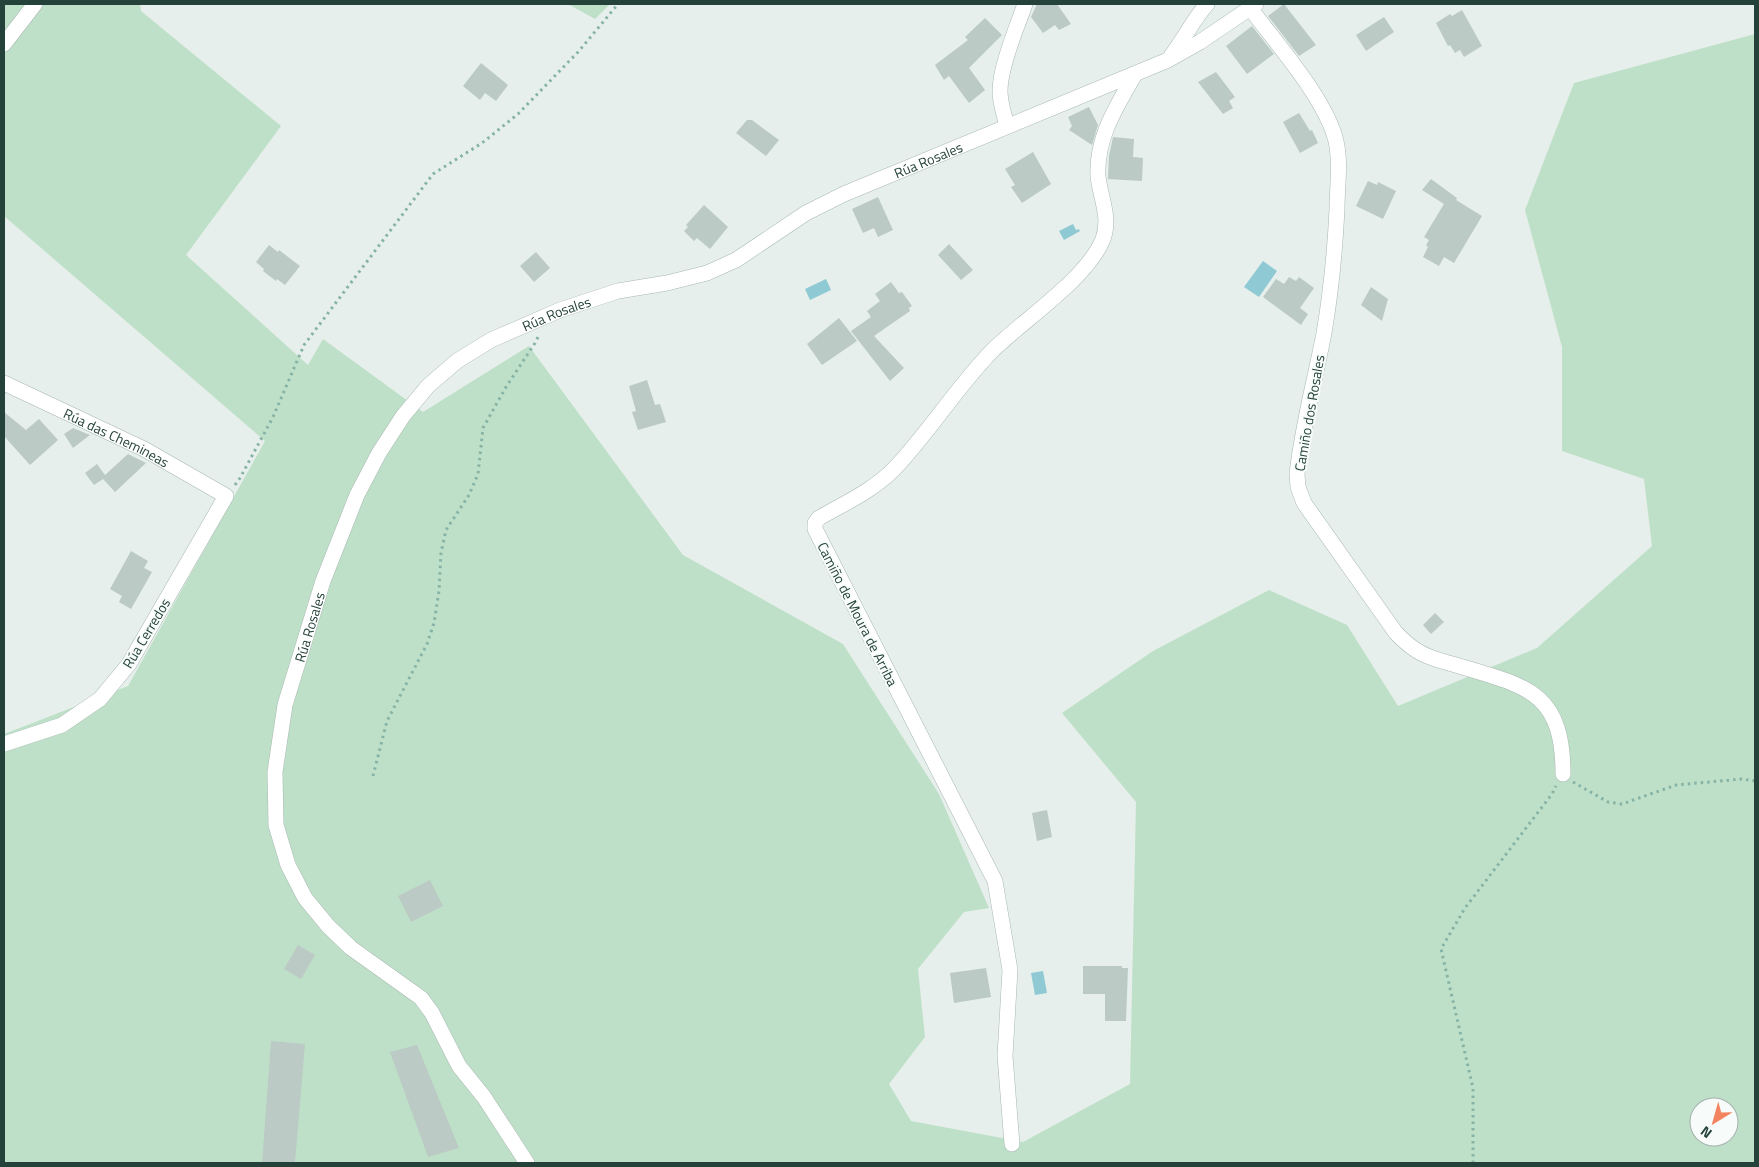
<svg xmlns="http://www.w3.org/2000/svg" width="1759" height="1167" font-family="'Titillium Web',sans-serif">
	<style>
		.green { fill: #bfe0c8; fill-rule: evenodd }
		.water { fill: #8ec9d4 }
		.building { fill: #bbcac4 }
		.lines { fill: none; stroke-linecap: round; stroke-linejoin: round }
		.minor-casing { stroke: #a8b8b2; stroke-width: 16 }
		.path { stroke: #86b3a5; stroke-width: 3; stroke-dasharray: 2.5 4; stroke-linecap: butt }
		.minor { stroke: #fff; stroke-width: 15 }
		.labels { text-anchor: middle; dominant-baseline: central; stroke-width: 4; stroke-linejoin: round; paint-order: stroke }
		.street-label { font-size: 14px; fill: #24423a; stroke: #f7fbf9 }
	</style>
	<rect width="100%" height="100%" fill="#e6efeb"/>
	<g class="green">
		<path d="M4 4H140L141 11 281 126 186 255 308 365 323 339 423 412 529 346 683 555 843 644 939 794 989 908 964 912 918 969 925 1037 889 1084 911 1121 1023 1142 1130 1084 1136 802 1062 713 1153 651 1269 590 1347 625 1398 706 1537 648 1652 546 1644 479 1562 451V347L1525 210 1574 83 1755 34V1163H4V734L128 686 265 441 4 216ZM1699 1107H1729V1137H1699Z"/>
		<path d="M568 4H610L595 19Z"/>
	</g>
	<g class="water">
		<path d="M1073 224 1076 230 1079 229 1080 231 1064 240 1059 231Z"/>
		<path d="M1263 261 1277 271 1259 297 1244 287Z"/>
		<path d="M826 279 831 290 810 300 805 289Z"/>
		<path d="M1043 971 1047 993 1035 995 1031 973Z"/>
	</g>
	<g class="building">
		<path d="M1037 4H1057L1071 24 1059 30 1055 25 1043 33 1031 17Z"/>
		<path d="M1284 4 1316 45 1299 56 1268 16Z"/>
		<path d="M1462 10 1482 46 1464 57 1460 50 1455 53 1450 45 1448 46 1436 23 1450 14 1452 16Z"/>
		<path d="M1384 17 1394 32 1366 51 1356 35Z"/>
		<path d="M985 18 1002 35 969 68 985 90 969 103 949 76 944 80 935 65 968 40 965 37Z"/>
		<path d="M1252 26 1274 54 1247 74 1226 46Z"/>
		<path d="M481 63 508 85 496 101 485 93 480 100 463 86Z"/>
		<path d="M1216 72 1235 97 1229 101 1233 108 1223 114 1198 82Z"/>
		<path d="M1089 107 1098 125 1092 145 1069 130 1072 126 1068 117Z"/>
		<path d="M1299 113 1310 131 1312 130 1318 143 1300 153 1283 122Z"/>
		<path d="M747 120H752L779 140 766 156 736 133Z"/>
		<path d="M1113 137 1134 139 1133 157 1143 158 1142 181 1108 179 1109 156Z"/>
		<path d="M1033 152 1051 184 1022 203 1011 187 1015 185 1005 169Z"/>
		<path d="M1431 179 1457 198 1456 200 1482 216 1454 263 1444 257 1439 266 1423 257 1428 247 1426 245 1429 240 1424 237 1444 204 1422 190Z"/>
		<path d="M1368 181 1377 185 1378 182 1396 191 1383 219 1356 206Z"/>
		<path d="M878 197 893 230 878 237 874 228 863 233 852 209Z"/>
		<path d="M704 205 728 227 710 249 697 238 694 241 684 231 688 227 686 225Z"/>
		<path d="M949 244 973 270 961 280 938 255Z"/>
		<path d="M269 245 278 252 279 250 300 266 285 285 277 279 276 281 263 271 264 269 256 262Z"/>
		<path d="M536 252 550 268 534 282 520 266Z"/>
		<path d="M1289 277 1296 281 1299 277 1314 288 1300 308 1308 314 1301 325 1263 297 1276 279 1284 284Z"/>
		<path d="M891 282 899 293 902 292 912 306 909 308 910 311 874 336 904 368 890 381 851 331 871 317 867 311 880 301 875 294Z"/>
		<path d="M1371 287 1388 299 1382 321 1361 305Z"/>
		<path d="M839 318 857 341 822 365 807 344Z"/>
		<path d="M647 380 655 405 660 404 666 422 638 430 632 412 636 411 629 386Z"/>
		<path d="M4 412 26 430 39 419 58 440 30 465 4 436Z"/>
		<path d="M73 428 90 435 73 448 64 434Z"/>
		<path d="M128 454 146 463 115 492 103 479 94 485 85 473 97 464 105 475Z"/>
		<path d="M131 551 148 561 144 568 152 572 131 609 119 602 122 596 110 589Z"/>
		<path d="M1435 613 1444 622 1431 634 1423 625Z"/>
		<path d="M1047 810 1052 837 1037 841 1032 813Z"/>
		<path d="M430 880 443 906 411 922 398 896Z"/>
		<path d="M298 945 315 955 301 979 284 969Z"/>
		<path d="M1083 966H1122V968H1128L1126 1021H1105V994H1083Z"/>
		<path d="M986 968 991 997 954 1003 950 973Z"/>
		<path d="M271 1041 305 1044 295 1163H262Z"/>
		<path d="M417 1045 459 1148 428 1157 390 1052Z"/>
	</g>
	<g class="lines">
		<g class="minor-casing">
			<g id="minor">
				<path d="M1250 8C1276 43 1326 99 1336 141 1341 163 1337 187 1337 209 1335 250 1331 292 1324 333 1315 380 1302 427 1297 474L1298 487 1304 503 1396 633C1401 638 1407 644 1413 648 1425 657 1441 661 1456 665 1525 686 1563 690 1563 774"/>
				<path d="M4 44 35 4"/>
				<path d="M1171 56C1184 39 1193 20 1207 4"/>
				<path d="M1007 126C1004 114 1000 103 1000 91 1000 67 1017 27 1025 4"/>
				<path id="s1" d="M4 383 144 449 226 496 129 664 100 699 62 725 4 744"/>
				<path d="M1012 1144 1005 1056 1010 970 995 881 815 529V523L819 518C845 503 874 490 895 468 930 431 956 388 992 351 1023 320 1087 279 1103 239 1111 217 1100 197 1098 176 1096 137 1117 106 1135 74"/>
				<path id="s2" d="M527 1163 484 1097 459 1066 432 1013 421 998 351 948 328 926 305 898 288 865 276 825 275 772 285 705 323 581 357 495 379 453 403 416 428 386 457 361 491 340 560 310 618 291 667 283 707 273 736 260 806 213 844 194 1168 60 1200 42 1256 4"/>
			</g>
		</g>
		<g class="path">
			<path d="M235 485 240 478 273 417 304 345 433 174 482 143 518 114 579 51 618 4"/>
			<path d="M373 776 387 721 427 644 434 623 439 591 441 553 446 530 469 495 478 474 483 428 506 387 535 343 538 337"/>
			<path d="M1573 782 1608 802 1622 804 1676 785 1742 779 1755 781"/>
			<path d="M1473 1163V1088L1441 949 1465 908 1552 794 1556 786"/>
		</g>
		<use href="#minor" class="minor"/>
	</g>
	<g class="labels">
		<g class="street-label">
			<text stroke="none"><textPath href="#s2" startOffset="1458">Rúa Rosales</textPath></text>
			<text stroke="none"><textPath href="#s2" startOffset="1052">Rúa Rosales</textPath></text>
			<text transform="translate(1309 413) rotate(-80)">Camiño dos Rosales</text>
			<text stroke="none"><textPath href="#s1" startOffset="125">Rúa das Chemineas</textPath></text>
			<text transform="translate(858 614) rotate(63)">Camiño de Moura de Arriba</text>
			<text stroke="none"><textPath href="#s2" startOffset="632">Rúa Rosales</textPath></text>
			<text transform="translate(146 633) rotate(-59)">Rúa Cerredos</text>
		</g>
	</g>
	<rect width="1759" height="1167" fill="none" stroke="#24423a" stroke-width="10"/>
	<g transform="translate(1714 1122) rotate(217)"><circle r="24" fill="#f7fbf9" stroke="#a3b1ad"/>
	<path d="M0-4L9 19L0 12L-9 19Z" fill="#f4845f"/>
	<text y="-8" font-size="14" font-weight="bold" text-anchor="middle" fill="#24423a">N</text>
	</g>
</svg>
